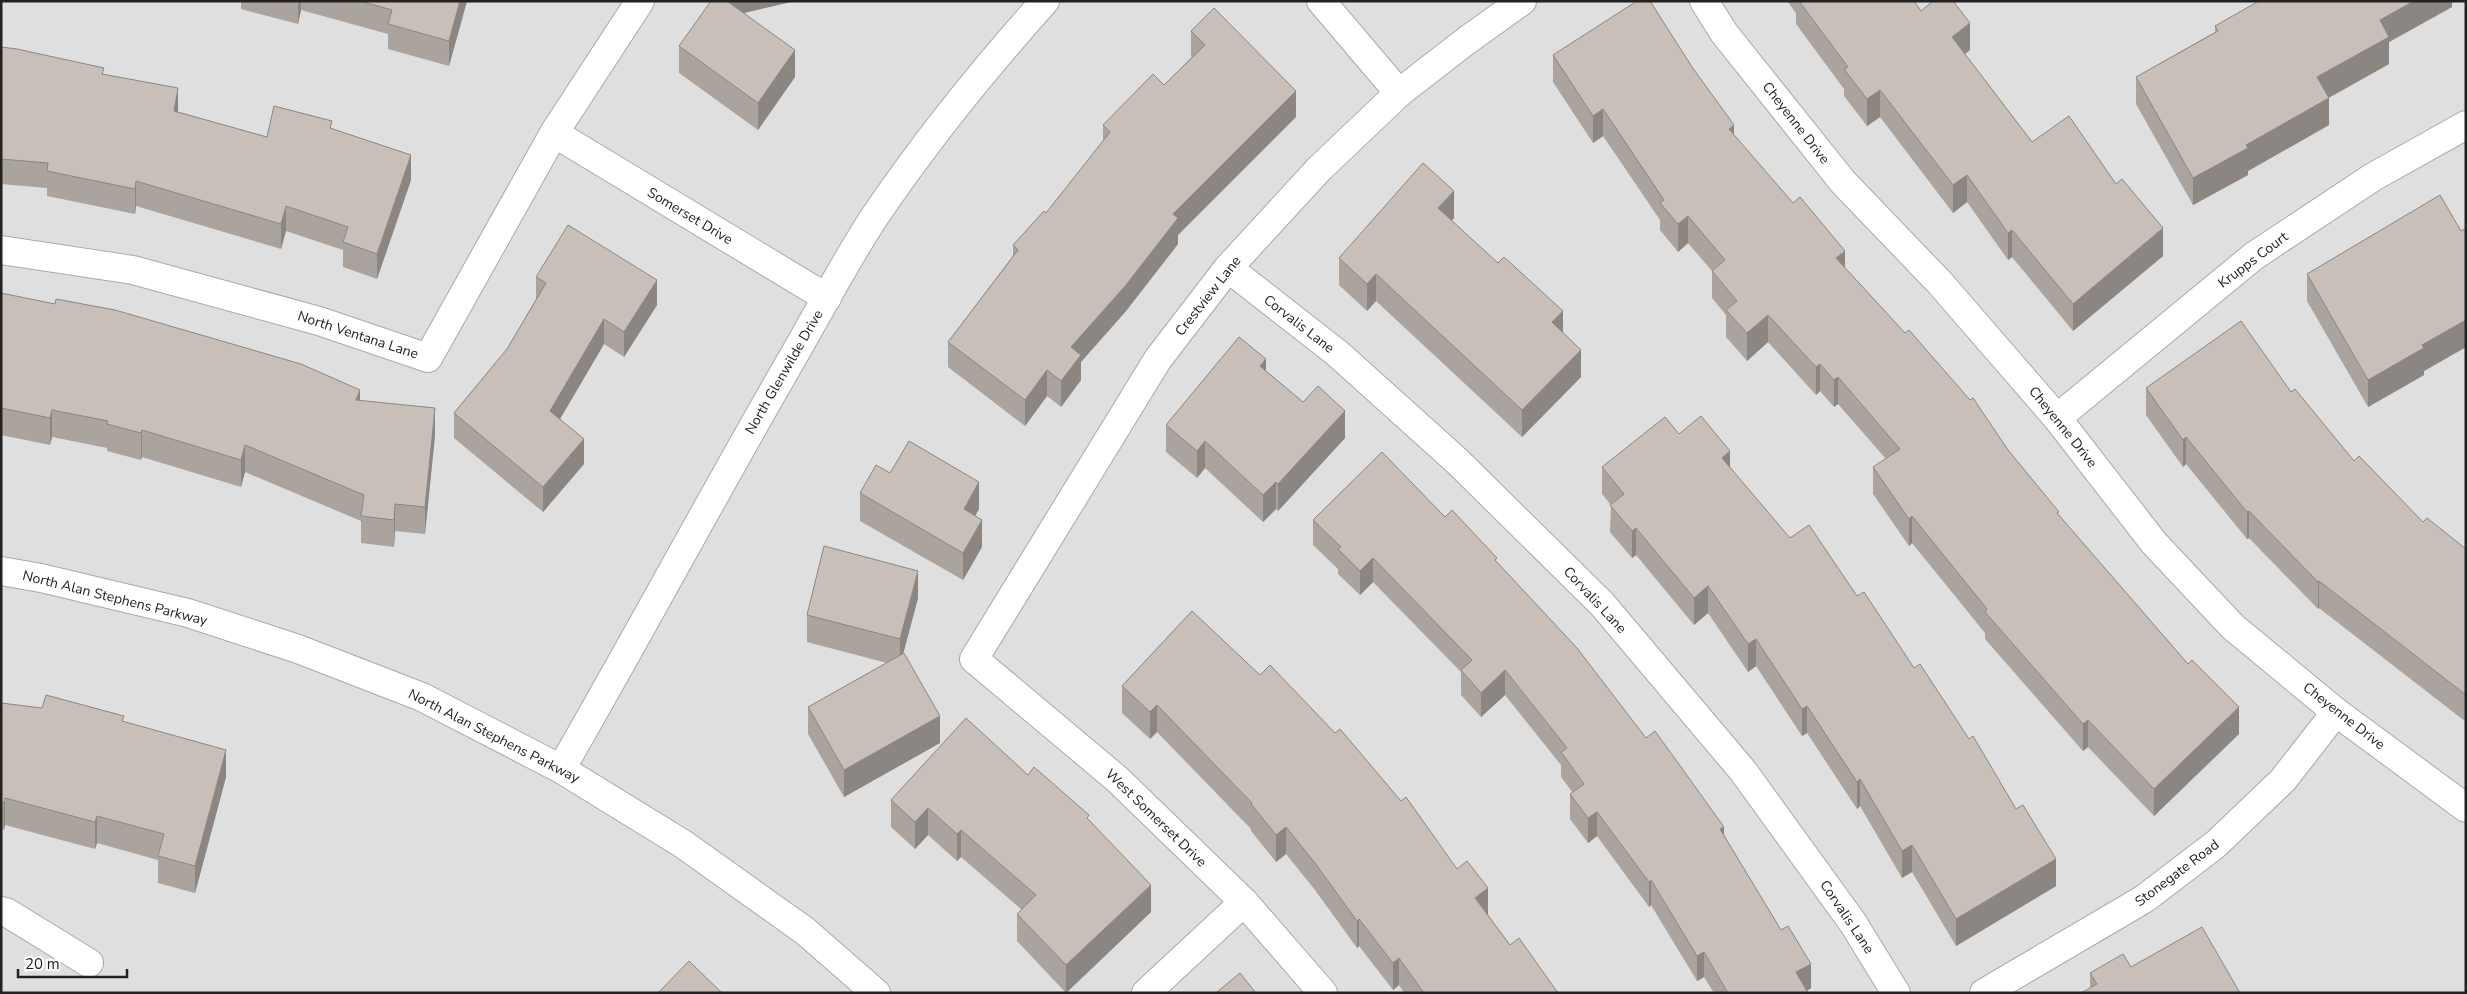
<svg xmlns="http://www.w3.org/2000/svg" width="2467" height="994" font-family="'Nunito Sans',sans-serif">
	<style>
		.residential { fill: #e0dfdf }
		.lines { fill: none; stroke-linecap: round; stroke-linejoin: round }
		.minor-casing { stroke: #a9a9a9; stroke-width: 30 }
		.minor { stroke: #fff; stroke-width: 28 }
		.wall { fill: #aba49e }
		.shaded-wall { fill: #8b8681 }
		.building { fill: #c7bfb8; stroke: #8b8681 }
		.labels { text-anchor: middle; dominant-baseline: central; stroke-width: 4; stroke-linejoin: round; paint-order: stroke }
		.street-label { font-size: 14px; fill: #222; stroke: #fff }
	</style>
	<rect width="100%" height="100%" fill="#f2efe9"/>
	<rect class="residential" x="1" y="1" width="2465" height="992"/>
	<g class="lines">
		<g class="minor-casing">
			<g id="minor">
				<path d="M1321 1 1399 93"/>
				<path d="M1704 1 1724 33 1843 182 1940 283 2057 418 2154 543 2233 627 2336 712 2466 808"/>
				<path d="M554 133 827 298"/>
				<path d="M1 250 133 270 319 321 428 358 554 133 640 1"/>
				<path d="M1228 268 1337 353 1457 461 1602 604 1743 771 1853 923 1896 993"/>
				<path d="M2057 418 2254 256 2373 177 2466 125"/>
				<path d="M1 571 41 578 188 613 298 649 422 697 561 769 683 844 805 931 876 993"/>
				<path d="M561 769C639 634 712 497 790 362 818 314 844 263 875 216 926 141 984 69 1045 1"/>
				<path d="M1 911 6 912 89 963"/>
				<path d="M1146 993 1244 902"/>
				<path d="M1323 993 1244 902 1117 779 974 659 1158 359 1228 268 1319 169 1399 93 1466 41 1522 1"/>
				<path d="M1984 993 2144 899 2216 844 2283 780 2336 712"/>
			</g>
		</g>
		<use href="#minor" class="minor"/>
	</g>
	<g class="wall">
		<path d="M241 1H467L449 66 388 49V34L301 10 298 24 241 9Z"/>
		<path d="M727 1H795L743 13 795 77 758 130 679 73V46L728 2Z"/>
		<path d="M1787 1H1914L1921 11 1970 50 1965 54 2032 142 2163 256 2073 331 2012 257 2008 260 1967 202 1953 213 1880 117 1867 126 1844 96V89L1796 24V13Z"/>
		<path d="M2452 1V7L2389 42V64L2329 98V125L2248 171V175L2193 205 2136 104V77L2215 32V26Z"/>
		<path d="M1191 31 1296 117 1178 235V244L1126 311 1081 362V380L1061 407 1047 396 1025 426 948 367V342L1013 256V245L1046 213 1103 142V125L1164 85 1192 57 1191 56Z"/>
		<path d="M1 47 104 74 178 112 267 137 332 128 411 180 377 279 343 267V250L286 231 281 249 136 206 135 214 47 196V188L1 184Z"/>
		<path d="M1553 55 1734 135 1845 268 2008 450 2059 515 2239 734 2154 816 2088 747 2083 751 1985 639V633L1912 543 1909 546 1873 494V467L1886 459 1838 404 1834 407 1820 391 1816 395 1768 342 1747 361 1726 337V315L1712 298V271L1688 243 1678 252 1660 230V220L1603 136 1593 143 1553 82Z"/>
		<path d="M1454 218 1452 221 1563 333 1581 377 1522 437 1376 301 1367 311 1339 285V258Z"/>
		<path d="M2466 228V347L2424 371V375L2368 407 2307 301V274L2461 231Z"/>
		<path d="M536 277 657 305 624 357 604 344 560 419 584 464 543 512 454 438V413L507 349 536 299Z"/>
		<path d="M1 293 360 401 435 435 425 534 395 531 394 547 361 543V521L245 472 241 487 142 457 141 460 107 451V448L52 437 50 445 1 435Z"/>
		<path d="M1266 371 1345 438 1278 511 1276 509 1263 522 1205 468 1197 478 1166 452V425Z"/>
		<path d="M2146 388 2291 392 2354 461 2423 522 2466 549V722L2319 608 2318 609 2249 538 2247 539 2186 464 2183 467 2146 415Z"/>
		<path d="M1679 434 1730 467 2056 886 1956 946 1912 872 1902 878 1860 806 1857 809 1807 733 1802 736 1756 666 1748 672 1708 613 1694 625 1636 555 1632 558 1610 532 1611 505 1602 494V467Z"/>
		<path d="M890 473 979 509 975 516 982 547 963 580 860 521V493Z"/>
		<path d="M1445 517 1497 563 1646 738 1724 835 1811 988 1807 991 1808 993H1714L1704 977 1697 981 1651 905 1649 907 1597 836 1588 843 1570 819V794L1573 793 1561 777V765L1505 695 1481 717 1461 695V672L1373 582 1360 595 1338 574V569L1313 545V520Z"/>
		<path d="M918 598 903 653 940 743 844 797 808 734V707L887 663 807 642V615Z"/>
		<path d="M1192 611 1488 915 1510 945 1558 993H1404L1399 985 1393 990 1359 946 1357 948 1315 890 1286 854 1276 862 1251 831V829L1157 732 1150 739 1122 713V686Z"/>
		<path d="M1 703 124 722 226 777 195 893 158 883V860L97 843 95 849 5 825 4 830 1 829Z"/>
		<path d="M1028 775 1089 820 1151 912 1066 993 1017 941V914L1022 910 961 857 957 861 928 835 915 849 891 827V800Z"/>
		<path d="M2131 967 2090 988V973Z"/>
	</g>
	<g class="shaded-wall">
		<path d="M298 1H301V10L298 24Z"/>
		<path d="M460 1H467L449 66V41Z"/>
		<path d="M731 1H795L731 16Z"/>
		<path d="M2414 1H2452V7L2389 42V64L2317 104V77L2380 20Z"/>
		<path d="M1970 23V50L1952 64V37Z"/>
		<path d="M795 50V77L758 130V103Z"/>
		<path d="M178 88V113L174 111Z"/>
		<path d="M1880 90V117L1867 126V99Z"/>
		<path d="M1296 91V117L1178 235V244L1126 311 1081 362V380L1061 407V381L1071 347 1173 214Z"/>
		<path d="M2329 98V125L2248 171V175L2193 205V178L2246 145Z"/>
		<path d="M1603 109V136L1593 143V116Z"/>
		<path d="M1734 125V152L1729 129Z"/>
		<path d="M411 155V180L377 279V254Z"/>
		<path d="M1967 175V202L1953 213V185Z"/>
		<path d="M136 181V206L135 214V189Z"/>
		<path d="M1454 191V218L1438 236V208Z"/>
		<path d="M286 206V231L281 249V224Z"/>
		<path d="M1688 216V243L1678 252V224Z"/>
		<path d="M2163 228V256L2073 331V304Z"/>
		<path d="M2012 230V257L2008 260V233Z"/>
		<path d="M1845 251V278L1836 258Z"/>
		<path d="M1376 274V301L1367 311V284Z"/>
		<path d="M657 280V305L624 357V332Z"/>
		<path d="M1563 311V338L1552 322Z"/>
		<path d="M1768 315V342L1747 361V333Z"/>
		<path d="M604 319V344L550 436V411Z"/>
		<path d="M2466 320V347L2424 371V375L2368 407V380L2422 345Z"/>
		<path d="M1581 350V377L1522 437V410Z"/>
		<path d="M1266 359V386L1260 366Z"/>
		<path d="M1820 364V391L1816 395V367Z"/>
		<path d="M1047 370V396L1025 426V400Z"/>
		<path d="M1838 377V404L1834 407V380Z"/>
		<path d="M360 390V417L356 400Z"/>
		<path d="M435 408V435L425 534V507Z"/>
		<path d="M52 410V437L50 445V418Z"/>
		<path d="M1345 411V438L1278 511V484Z"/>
		<path d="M142 430V457L141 460V433Z"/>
		<path d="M2186 437V464L2183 467V440Z"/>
		<path d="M584 439V464L543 512V487Z"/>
		<path d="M1205 441V468L1197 478V451Z"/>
		<path d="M245 445V472L241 487V460Z"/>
		<path d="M1730 451V478L1722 458Z"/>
		<path d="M979 482V509L964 536V509Z"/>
		<path d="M1276 482V509L1263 522V495Z"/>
		<path d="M395 504V531L394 547V520Z"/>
		<path d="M2249 511V538L2247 539V512Z"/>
		<path d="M1912 516V543L1909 546V519Z"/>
		<path d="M982 520V547L963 580V553Z"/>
		<path d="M1636 528V555L1632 558V531Z"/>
		<path d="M1373 558V582L1360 595V571Z"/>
		<path d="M918 571V598L900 666V639Z"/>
		<path d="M2319 581V608L2318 609V582Z"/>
		<path d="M1708 586V613L1694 625V598Z"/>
		<path d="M1756 639V666L1748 672V644Z"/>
		<path d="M1505 670V695L1481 717V693Z"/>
		<path d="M1157 705V732L1150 739V712Z"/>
		<path d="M1807 706V733L1802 736V709Z"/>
		<path d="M2239 707V734L2154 816V789Z"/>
		<path d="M940 716V743L844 797V770Z"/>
		<path d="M2088 720V747L2083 751V724Z"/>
		<path d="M226 750V777L195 893V866Z"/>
		<path d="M1860 779V806L1857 809V782Z"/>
		<path d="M5 798V825L4 830V803Z"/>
		<path d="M928 808V835L915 849V822Z"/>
		<path d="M1597 812V836L1588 843V818Z"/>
		<path d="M97 816V843L95 849V822Z"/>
		<path d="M1286 827V854L1276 862V835Z"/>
		<path d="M1724 827V851L1720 829Z"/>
		<path d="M961 830V857L957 861V834Z"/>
		<path d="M1912 845V872L1902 878V851Z"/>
		<path d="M2056 859V886L1956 946V919Z"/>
		<path d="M1651 880V905L1649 907V882Z"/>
		<path d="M1151 885V912L1066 993V965Z"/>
		<path d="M1488 888V915L1475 898Z"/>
		<path d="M1359 919V946L1357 948V921Z"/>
		<path d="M1704 952V977L1697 981V956Z"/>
		<path d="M1399 958V985L1393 990V963Z"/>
		<path d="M1811 964V988L1803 993 1796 972Z"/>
	</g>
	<g class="building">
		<path d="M360 1H460L449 41 388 24 392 10Z"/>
		<path d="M711 1H727L795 50 758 103 679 46Z"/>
		<path d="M1637 1H1650L1692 67 1734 125 1729 129 1793 203 1800 197 1845 251 1836 258 1905 333 1909 330 1970 400 1973 398 2008 450 2059 512 2057 513 2188 664 2192 660 2239 707 2154 789 2088 720 2083 724 1985 612 1987 609 1912 516 1909 519 1873 467 1900 449 1838 377 1834 380 1820 364 1816 367 1768 315 1747 333 1726 310 1737 301 1712 271 1725 260 1688 216 1678 224 1660 203 1664 200 1603 109 1593 116 1553 55Z"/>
		<path d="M1799 1H1914L1921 11 1933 1H1953L1970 23 1952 37 2032 142 2069 116 2116 184 2122 179 2163 228 2073 304 2012 230 2008 233 1967 175 1953 185 1880 90 1867 99 1844 69 1848 67Z"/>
		<path d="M2259 1H2414L2380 20 2389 37 2317 77 2329 98 2246 145 2248 148 2193 178 2136 77 2218 31 2215 26Z"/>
		<path d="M1214 8 1296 91 1173 214 1178 218 1126 285 1071 347 1081 355 1061 381 1047 370 1025 400 948 342 1018 250 1013 245 1044 211 1046 213 1110 132 1103 125 1153 74 1164 85 1205 45 1191 31Z"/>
		<path d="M1 47 17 49 104 68 102 74 178 88 174 111 267 137 274 106 332 121 330 128 411 155 377 254 343 242 348 227 286 206 281 224 136 181 135 189 47 171 48 163 1 159Z"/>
		<path d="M1423 163 1454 191 1438 208 1498 263 1504 257 1563 311 1552 322 1581 350 1522 410 1376 274 1367 284 1339 258Z"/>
		<path d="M2440 195 2461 231 2466 228V320L2422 345 2424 348 2368 380 2307 274Z"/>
		<path d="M568 225 657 280 624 332 604 319 550 411 584 439 543 487 454 413 507 349 546 283 536 277Z"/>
		<path d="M1 293 55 304 56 299 115 310 301 364 360 390 356 400 435 408 425 507 395 504 394 520 361 516 364 495 245 445 241 460 142 430 141 433 107 424 108 421 52 410 50 418 1 408Z"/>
		<path d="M2241 321 2291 392 2295 389 2354 461 2359 456 2423 522 2427 518 2466 549V695L2319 581 2318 582 2249 511 2247 512 2186 437 2183 440 2146 388Z"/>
		<path d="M1239 337 1266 359 1260 366 1303 402 1318 386 1345 411 1278 484 1276 482 1263 495 1205 441 1197 451 1166 425Z"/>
		<path d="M1701 416 1730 451 1722 458 1790 538 1809 525 1857 596 1864 592 1914 668 1920 664 1969 739 1973 736 2016 809 2023 805 2056 859 1956 919 1912 845 1902 851 1860 779 1857 782 1807 706 1802 709 1756 639 1748 644 1708 586 1694 598 1636 528 1632 531 1610 505 1624 494 1602 467 1665 417 1679 434Z"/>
		<path d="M909 441 979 482 964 509 982 520 963 553 860 493 876 465 890 473Z"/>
		<path d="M1382 452 1445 517 1452 510 1497 558 1495 560 1577 648 1646 738 1655 731 1724 827 1720 829 1781 930 1788 926 1811 964 1796 972 1808 993H1728L1704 952 1697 956 1651 880 1649 882 1597 812 1588 818 1570 794 1584 784 1561 752 1567 748 1505 670 1481 693 1461 670 1472 660 1373 558 1360 571 1338 549 1341 547 1313 520Z"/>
		<path d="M824 546 918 571 900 639 807 615Z"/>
		<path d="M1192 611 1260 675 1270 665 1335 733 1340 729 1401 801 1406 797 1457 869 1467 861 1488 888 1475 898 1510 945 1519 938 1558 993H1424L1399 958 1393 963 1359 919 1357 921 1315 863 1286 827 1276 835 1251 804 1252 803 1157 705 1150 712 1122 686Z"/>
		<path d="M904 653 940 716 844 770 808 707Z"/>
		<path d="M46 695 124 716 122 721 226 750 195 866 158 856 164 834 97 816 95 822 5 798 4 803 1 802V703L42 708Z"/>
		<path d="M966 718 1028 775 1034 767 1089 815 1087 818 1151 885 1066 965 1017 914 1036 895 961 830 957 834 928 808 915 822 891 800Z"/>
		<path d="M2202 927 2240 993H2081L2097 984 2090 973 2123 954 2131 967Z"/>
		<path d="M689 961 722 993H658Z"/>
		<path d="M1240 973 1256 993H1216Z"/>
	</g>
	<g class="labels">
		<g class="street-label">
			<text transform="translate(1796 123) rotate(52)">Cheyenne Drive</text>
			<text transform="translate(690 216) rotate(31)">Somerset Drive</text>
			<text transform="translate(2253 260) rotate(-37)">Krupps Court</text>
			<text transform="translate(1208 296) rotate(-52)">Crestview Lane</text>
			<text transform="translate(1299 324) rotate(38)">Corvalis Lane</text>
			<text transform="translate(358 335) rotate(18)">North Ventana Lane</text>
			<text transform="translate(784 372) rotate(-60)">North Glenwilde Drive</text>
			<text transform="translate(2063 427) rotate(51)">Cheyenne Drive</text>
			<text transform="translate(115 598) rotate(14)">North Alan Stephens Parkway</text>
			<text transform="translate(1595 600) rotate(47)">Corvalis Lane</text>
			<text transform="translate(2344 716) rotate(38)">Cheyenne Drive</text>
			<text transform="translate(494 736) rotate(27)">North Alan Stephens Parkway</text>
			<text transform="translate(1156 818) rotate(44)">West Somerset Drive</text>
			<text transform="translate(2177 873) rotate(-37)">Stonegate Road</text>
			<text transform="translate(1847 917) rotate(56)">Corvalis Lane</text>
		</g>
	</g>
	<rect width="2467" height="994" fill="none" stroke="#222222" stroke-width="5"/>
	<path d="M18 969v8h109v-8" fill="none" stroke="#222222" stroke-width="2.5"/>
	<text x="25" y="969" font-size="15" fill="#222222" stroke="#ffffff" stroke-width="4" paint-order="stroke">20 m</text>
</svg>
